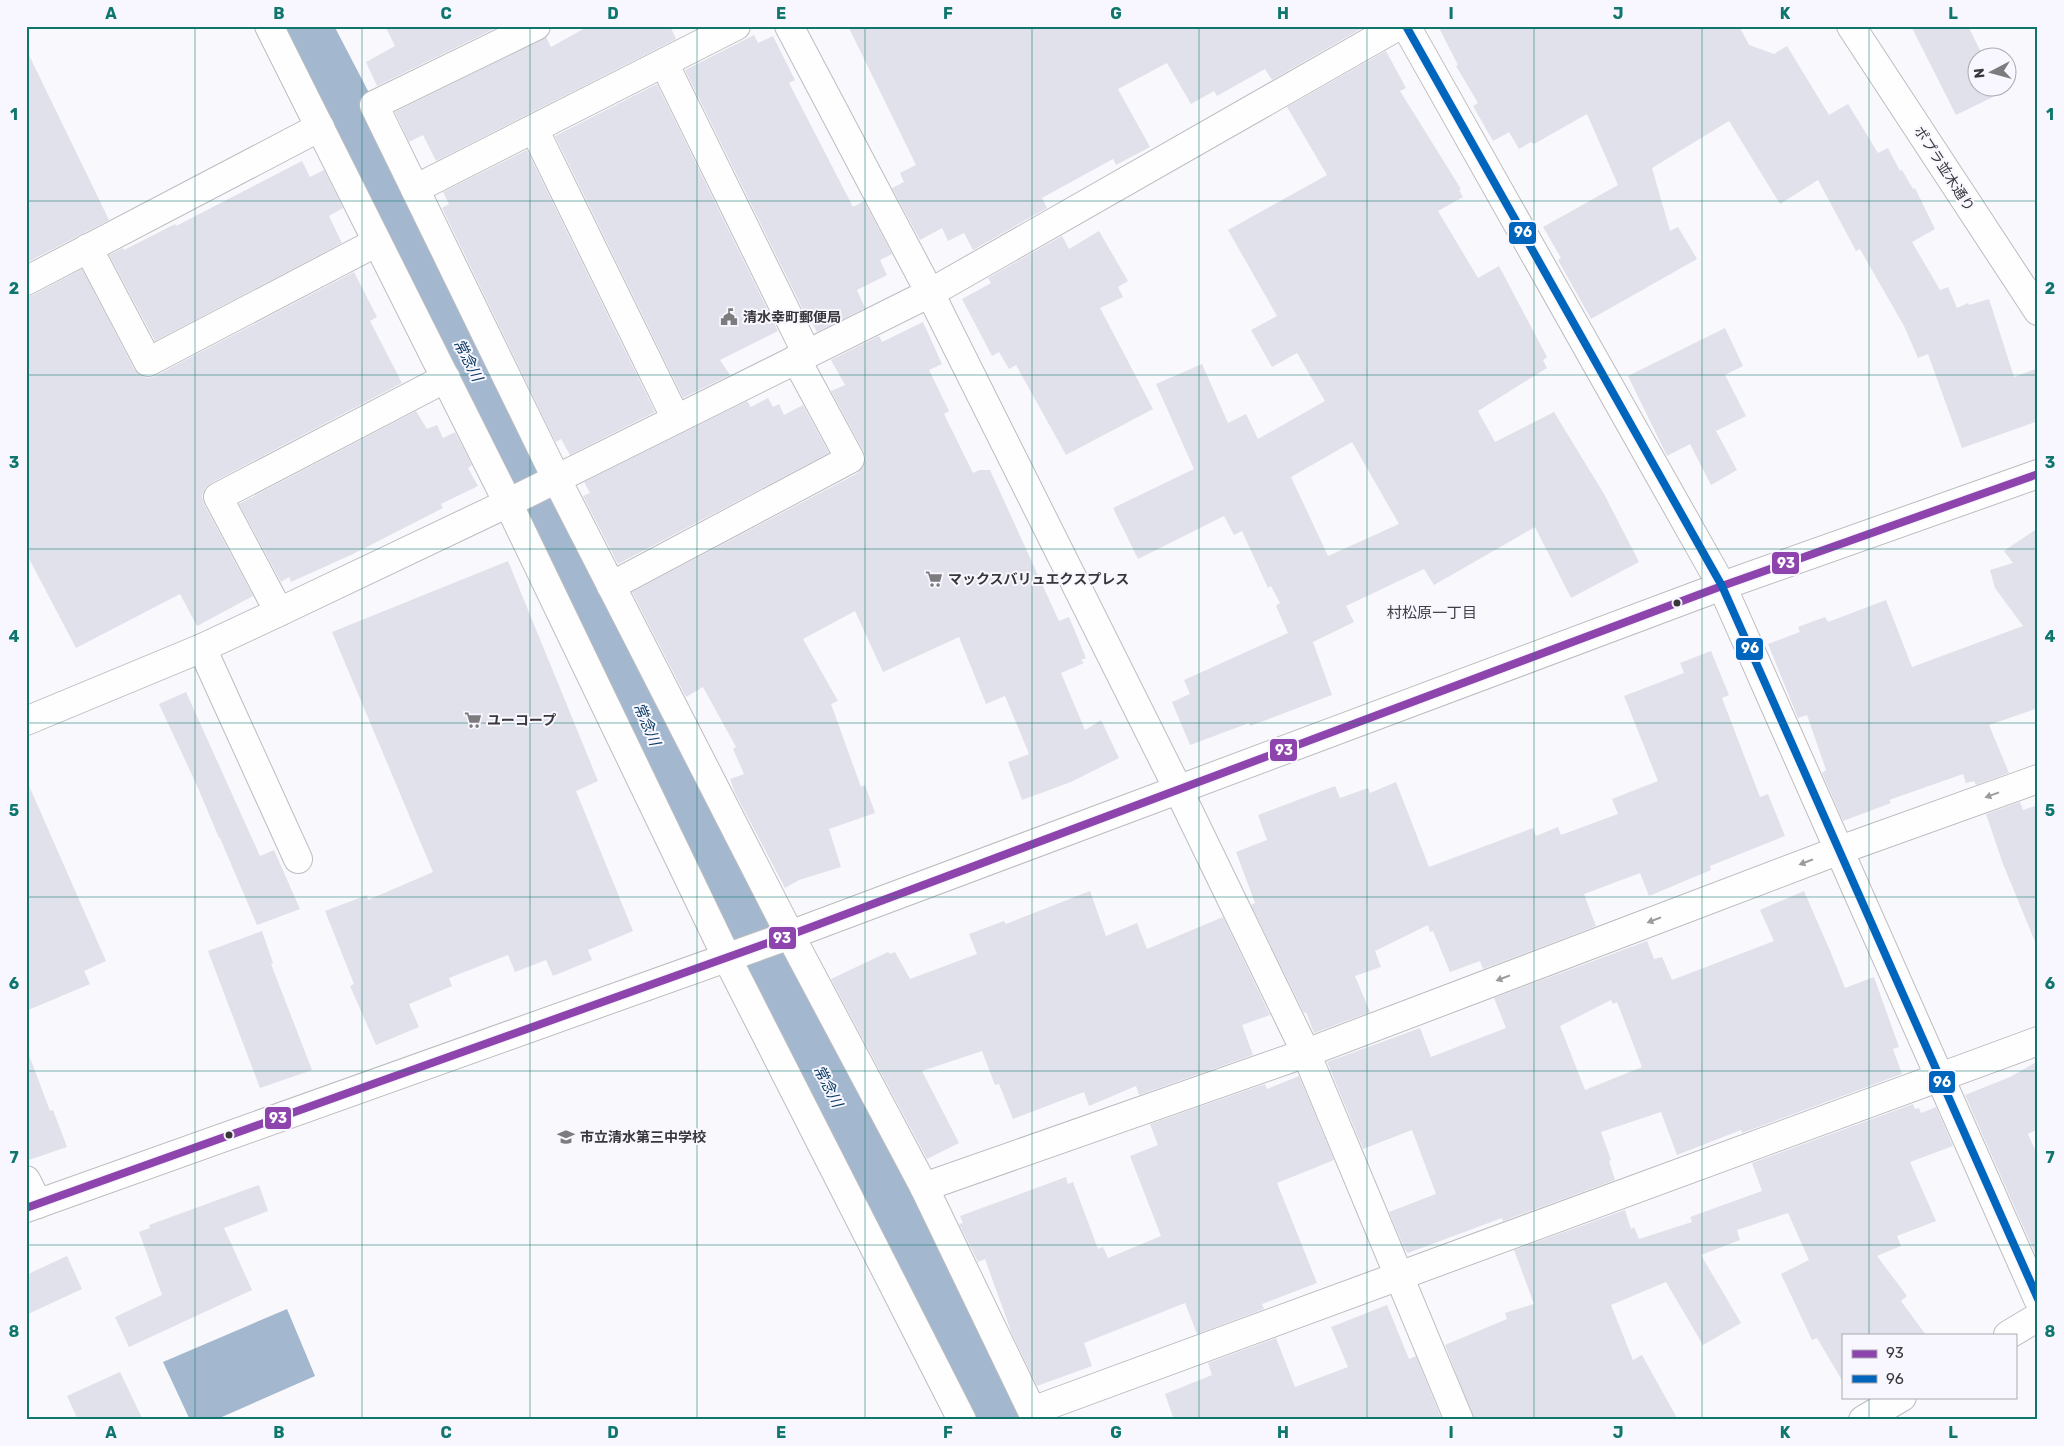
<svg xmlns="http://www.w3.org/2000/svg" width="2064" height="1446" font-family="Rubik,'Noto Sans JP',sans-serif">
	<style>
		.water { fill: #a3b8ce }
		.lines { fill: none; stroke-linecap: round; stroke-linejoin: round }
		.river { stroke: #a3b8ce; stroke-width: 66 }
		.building { fill: #e0e1ea; fill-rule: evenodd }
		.minor-casing { stroke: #bdbcc0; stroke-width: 30 }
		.minor { stroke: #fefeff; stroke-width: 28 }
		.bus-1-casing { stroke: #f8f6fe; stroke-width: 11 }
		.bus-2-casing { stroke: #f8f6fe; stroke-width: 11 }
		.bus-1 { stroke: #8e44ad; stroke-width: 8 }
		.bus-2 { stroke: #0065bd; stroke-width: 8 }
		.oneway { fill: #9b9a9c }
		.grid { fill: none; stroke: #0f766e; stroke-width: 1; stroke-opacity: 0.55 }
		.bus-dot { fill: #38373a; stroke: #f8f6fe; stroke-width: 2 }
		.labels { text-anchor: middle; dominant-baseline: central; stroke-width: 4; stroke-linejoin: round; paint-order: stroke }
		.street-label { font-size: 14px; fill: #38373a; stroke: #f8f6fe }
		.poi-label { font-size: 14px; font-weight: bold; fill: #38373a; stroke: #f8f6fe; text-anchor: start }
		.water-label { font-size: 15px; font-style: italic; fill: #0c3e66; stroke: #f8f6fe }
		.neighbourhood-label { font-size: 15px; fill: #3f3e43; stroke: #f8f6fe }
		.line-badge { stroke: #f8f6fe; stroke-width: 2 }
		.badge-label { font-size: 14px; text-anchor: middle; font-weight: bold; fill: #fff }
		.neatline { fill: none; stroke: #0f766e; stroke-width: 2 }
		.grid-label { font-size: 16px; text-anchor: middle; font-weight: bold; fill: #0f766e }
	</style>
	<rect width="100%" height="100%" fill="#f9f8fc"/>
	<path class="water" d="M287 1309 315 1376 215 1420H190L163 1362Z"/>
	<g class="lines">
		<path class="river" d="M297 26 410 243 631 687 674 789 1000 1420"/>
	</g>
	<g class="building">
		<path d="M385 26H500L377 86 366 62 395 46Z"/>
		<path d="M589 26H670L676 39 436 161 423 135 409 142 395 112 546 37 551 47Z"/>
		<path d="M848 26H1366L1272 80 1265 69 1217 96 1214 91 1191 104 1167 63 1118 89 1150 147 1116 165 1113 159 1042 198 1047 208 973 250 964 233 948 241 942 228 920 240 892 188 904 182 900 173 916 165Z"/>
		<path d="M1438 26H1739L1749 45 1774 54 1787 46 1829 115 1848 104 1878 153 1888 148 1900 171 1902 170 1913 189 1915 188 1935 229 1912 242 1940 290 1948 287 1957 308 1968 303 1969 305 1989 299 2014 377 2038 368V421L1962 448 1928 354 1918 358 1904 326 1860 249 1856 251 1818 180 1780 204 1729 121 1652 168 1670 231 1678 227 1697 259 1591 319 1558 260 1561 258 1543 227 1618 185 1587 114 1534 144 1531 142 1519 149 1509 132 1493 141 1473 106 1478 103 1456 66 1458 65Z"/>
		<path d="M1911 26H1968L1984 58H1976V88H1999L2001 93 1956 115Z"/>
		<path d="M754 35 758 43 773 36 795 80 789 83 853 207 864 201 892 254 880 260 887 275 857 290 865 308 817 332 812 323 810 324 685 70Z"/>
		<path d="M26 49 109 220 26 263Z"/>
		<path d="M1386 51 1406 88 1400 91 1461 189 1459 190 1463 197 1438 211 1478 278 1499 266 1547 357 1543 360 1547 368 1478 411 1495 442 1554 412 1604 494 1639 562 1571 598 1535 527 1434 585 1424 569 1346 606 1354 622 1313 642 1332 695 1250 726 1249 723 1190 745 1172 702 1190 694 1184 680 1288 633 1276 606 1280 603 1271 586 1268 588 1242 531 1234 535 1224 516 1138 559 1113 508 1194 469 1156 384 1202 364 1228 423 1246 414 1258 439 1325 401 1297 353 1272 367 1251 330 1277 316 1228 230 1327 175 1287 107ZM1352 442 1399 524 1328 556 1291 477Z"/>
		<path d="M657 84 778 331 720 360 730 375 683 398 555 136Z"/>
		<path d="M527 150 655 412 570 455 561 439 556 442 552 435 442 208 449 204 443 192Z"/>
		<path d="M302 161 310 177 324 170 343 208 329 216 342 243 155 341 109 255 123 248 124 250 175 224 176 226Z"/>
		<path d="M1099 231 1128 281 1118 287 1123 297 1100 308 1153 409 1066 455 1016 365 1009 369 999 352 992 356 962 299 991 283 988 278 1062 236 1069 249Z"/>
		<path d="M82 269 134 369 140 375 148 378 155 376 354 272 377 317 370 321 402 383 211 483 205 488 202 496 204 504 253 596 197 626 180 594 76 648 26 553V296L33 295Z"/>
		<path d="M923 322 942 364 929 370 949 411 944 414 973 473 979 470H990L1059 621 1069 617 1086 658 1081 660 1084 663 1061 673 1085 730 1101 720 1119 758 1071 782 1022 800 1008 762 1029 754 1005 696 986 704 959 637 883 672 855 611 803 639 838 701 831 704 861 787 865 785 875 813 829 829 841 867 799 880 785 888 735 793 730 779 744 774 733 749 736 747 703 687 686 697 632 592 858 473 863 467 866 459 864 452 831 391 845 385 831 360 879 336 882 342Z"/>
		<path d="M1725 328 1743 366 1725 375 1746 416 1716 431 1737 470 1711 485 1690 444 1667 456 1628 376Z"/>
		<path d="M768 398 773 407 779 404 784 415 803 405 829 453 618 564 583 496 590 493 584 482 747 401 751 407Z"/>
		<path d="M416 411 427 429 437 425 443 438 455 432 472 465 468 468 478 486 441 504 443 508 353 554 291 582 289 577 281 582 239 504Z"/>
		<path d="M2038 528V708L1989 725 2009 773 1976 785 1974 781 1966 783 1963 774 1889 800 1891 803 1843 821 1822 773 1826 770 1807 715 1798 718 1768 644 1800 632 1798 627 1825 617 1828 622 1886 600 1912 667 2023 626 1995 588 1990 570 2013 563 2004 551Z"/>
		<path d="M508 561 598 781 576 791 633 931 588 950 592 960 553 976 546 960 515 972 508 955 449 978 452 986 409 1004 419 1027 376 1045 350 986 354 984 325 911 367 895 368 900 433 872 332 632Z"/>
		<path d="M1711 651 1729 695 1722 698 1760 797 1768 794 1785 836 1710 866 1711 870 1649 896 1640 873 1584 894 1596 926 1483 969 1480 961 1450 972 1433 931 1430 932 1428 925 1375 951 1381 967 1355 976 1370 1012 1314 1033 1306 1012 1304 1013 1251 905 1255 903 1236 852 1267 840 1258 815 1335 786 1340 798 1368 788 1370 793 1396 782 1429 867 1533 828 1536 836 1558 827 1561 835 1618 814 1612 799 1658 781 1624 696 1684 673 1680 663Z"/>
		<path d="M186 692 260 856 274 850 300 909 257 925 220 838H219L198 788 159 704Z"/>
		<path d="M26 779 106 961 84 971 90 984 26 1011Z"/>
		<path d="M2020 802 2023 810 2038 805V944H2036L2003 864 1986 814Z"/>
		<path d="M1090 891 1106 936 1137 923 1147 949 1223 917 1270 1015 1242 1025 1253 1055 1139 1095 1136 1086 1089 1106 1084 1092 1013 1119 999 1084 995 1085 982 1051 922 1071 959 1143 927 1159 831 979 888 952 890 954 895 952 910 979 977 954 969 934 1004 921 1006 924Z"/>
		<path d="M1804 891 1831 953 1845 988 1874 977 1899 1047 1893 1049 1902 1074 1742 1133 1741 1130 1677 1155 1661 1112 1601 1132 1611 1160 1609 1161 1615 1180 1503 1221 1502 1218 1408 1253 1405 1250 1389 1212 1436 1194 1412 1130 1363 1149 1327 1062 1420 1028 1431 1057 1506 1028 1494 998 1647 941 1654 959 1662 957 1672 980 1774 941 1760 910ZM1611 1000 1613 1004 1617 1002 1642 1067 1585 1090 1560 1026Z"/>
		<path d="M262 931 273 963 271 964 312 1070 260 1088 208 951Z"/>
		<path d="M29 1055 50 1111 53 1110 67 1147 26 1161V1056Z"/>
		<path d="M2038 1061V1129L2028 1134 2038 1156V1260L1965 1095 2010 1077Z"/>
		<path d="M1299 1076 1334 1160 1277 1183 1317 1283 1262 1304 1264 1309 1197 1334 1185 1303 1084 1343 1092 1366 1037 1386 1012 1334 985 1259 978 1262 959 1224 963 1223 960 1216 1066 1177 1068 1184 1073 1182 1098 1249 1103 1247 1108 1258 1161 1236 1130 1156 1158 1145 1150 1124 1265 1084 1267 1089Z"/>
		<path d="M1913 1104 1915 1109 1919 1108 1921 1113 1936 1107 1953 1146 1910 1162 1936 1221 1897 1236 1901 1246 1877 1256 1907 1296 1901 1301 1926 1335H1843V1382L1817 1338 1812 1340 1781 1274 1809 1260 1788 1213 1737 1230 1740 1240 1701 1255 1741 1323 1703 1345 1666 1282 1611 1305 1633 1360 1642 1355 1678 1420H1474L1445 1345 1507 1319 1505 1313 1534 1304 1514 1250 1625 1210 1631 1229 1634 1227 1639 1239 1692 1222 1690 1217 1762 1191 1752 1163Z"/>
		<path d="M259 1185 268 1211 224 1228 252 1290 129 1347 115 1317 162 1295 139 1232 150 1228 149 1225Z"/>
		<path d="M67 1256 82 1289 26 1315V1275Z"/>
		<path d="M1387 1305 1409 1359 1416 1356 1442 1420H1174L1165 1394 1212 1375 1208 1363 1276 1338 1295 1387 1348 1367 1331 1327Z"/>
		<path d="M120 1372 143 1420H78L67 1396Z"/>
	</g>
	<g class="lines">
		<g class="minor-casing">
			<g id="minor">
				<path d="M269 26 508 503 727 958 962 1420"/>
				<path d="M536 26 374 105 556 478 790 935 924 1187 1032 1411 2038 1041"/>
				<path d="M789 26 930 293 1178 789 1306 1053 1459 1420"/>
				<path d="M1406 26 1722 586 2038 1299"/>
				<path d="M1851 26 2038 311"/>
				<path d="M664 63 807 354"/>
				<path d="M534 129 676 419"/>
				<path d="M415 189 736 26"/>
				<path d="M88 248 148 362 377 242"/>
				<path d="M26 281 320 127"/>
				<path d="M611 586 850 459 796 359"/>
				<path d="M279 612 218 497 446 378"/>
				<path d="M202 648 298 859"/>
				<path d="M26 721 202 648 279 612 508 503 930 293 1398 26"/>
				<path d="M26 1180 38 1204"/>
				<path d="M924 1187 1306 1053 1840 850 2038 779"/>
				<path d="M26 1208 790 935 1722 586 2038 474"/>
				<path d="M2008 1335 2038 1317"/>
				<path d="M1863 1420 1902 1397"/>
			</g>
		</g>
		<use href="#minor" class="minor"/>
		<g class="bus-1-casing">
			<path id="bus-1" d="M26 1208 790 935 1722 586 2038 474"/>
		</g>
		<g class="bus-2-casing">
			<path id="bus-2" d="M1406 26 1722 586 2038 1299"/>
		</g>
		<use href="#bus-1" class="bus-1"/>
		<use href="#bus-2" class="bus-2"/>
	</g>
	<defs><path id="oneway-solid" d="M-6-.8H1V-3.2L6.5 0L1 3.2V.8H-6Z" transform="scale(1.25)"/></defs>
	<g class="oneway">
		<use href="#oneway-solid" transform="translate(1992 795) rotate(160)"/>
		<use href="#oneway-solid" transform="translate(1806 862) rotate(159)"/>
		<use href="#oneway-solid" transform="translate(1654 920) rotate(159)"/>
		<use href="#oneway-solid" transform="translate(1503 978) rotate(159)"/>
	</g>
	<path class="grid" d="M195 26V1420M362 26V1420M530 26V1420M697 26V1420M865 26V1420M1032 26V1420M1199 26V1420M1367 26V1420M1534 26V1420M1702 26V1420M1869 26V1335M26 201H2038M26 375H2038M26 549H2038M26 723H2038M26 897H2038M26 1071H2038M26 1245H2038M1869 1397V1420"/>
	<defs>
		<g id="civic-bare" transform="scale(1.35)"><path d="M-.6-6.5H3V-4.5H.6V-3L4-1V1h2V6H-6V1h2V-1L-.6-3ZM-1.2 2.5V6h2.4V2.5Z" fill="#7c7b7e" stroke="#f8f6fe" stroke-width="2.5" paint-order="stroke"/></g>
		<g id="supermarket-bare" transform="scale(1.35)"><path d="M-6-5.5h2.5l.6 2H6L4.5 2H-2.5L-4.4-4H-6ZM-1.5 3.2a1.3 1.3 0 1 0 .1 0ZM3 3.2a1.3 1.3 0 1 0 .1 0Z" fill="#7c7b7e" stroke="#f8f6fe" stroke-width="2.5" paint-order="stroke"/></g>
		<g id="school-bare" transform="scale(1.35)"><path d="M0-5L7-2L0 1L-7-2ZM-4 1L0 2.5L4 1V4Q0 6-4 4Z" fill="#7c7b7e" stroke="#f8f6fe" stroke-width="2.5" paint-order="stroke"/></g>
	</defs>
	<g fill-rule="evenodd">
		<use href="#civic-bare" x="729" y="317"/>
		<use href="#supermarket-bare" x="934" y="579"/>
		<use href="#supermarket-bare" x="473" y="720"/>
		<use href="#school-bare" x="566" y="1137"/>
	</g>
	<g class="bus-dot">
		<circle cx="1677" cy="603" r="4.5"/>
		<circle cx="229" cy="1135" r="4.5"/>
	</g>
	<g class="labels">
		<g class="street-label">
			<text transform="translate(1944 169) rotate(57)">ポプラ並木通り</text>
		</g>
		<g class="poi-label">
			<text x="743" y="317">清水幸町郵便局</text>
			<text x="948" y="579">マックスバリュエクスプレス</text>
			<text x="487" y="720">ユーコープ</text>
			<text x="580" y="1137">市立清水第三中学校</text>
		</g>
		<g class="water-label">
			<text transform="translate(468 360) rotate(63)">常念川</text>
			<text transform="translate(647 724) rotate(67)">常念川</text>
			<text transform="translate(828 1086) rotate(63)">常念川</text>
		</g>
		<g class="neighbourhood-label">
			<text x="1432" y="613">村松原一丁目</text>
		</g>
	</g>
	<g class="line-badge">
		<rect x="1508" y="221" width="29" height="24" rx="5" fill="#0065bd"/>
		<rect x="1771" y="551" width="29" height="24" rx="5" fill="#8e44ad"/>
		<rect x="1735" y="637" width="29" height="24" rx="5" fill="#0065bd"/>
		<rect x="1269" y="738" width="29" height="24" rx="5" fill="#8e44ad"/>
		<rect x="768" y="926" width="29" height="24" rx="5" fill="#8e44ad"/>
		<rect x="1928" y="1070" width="28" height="24" rx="5" fill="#0065bd"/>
		<rect x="264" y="1106" width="28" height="24" rx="5" fill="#8e44ad"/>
	</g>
	<g class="badge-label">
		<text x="1523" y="237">96</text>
		<text x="1786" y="568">93</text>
		<text x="1750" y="653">96</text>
		<text x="1284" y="755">93</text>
		<text x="782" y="943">93</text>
		<text x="1942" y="1087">96</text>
		<text x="278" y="1123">93</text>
	</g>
	<rect width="2064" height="1446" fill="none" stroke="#f8f6fe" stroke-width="55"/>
	<rect x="1842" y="1334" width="175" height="65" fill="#f8f6fe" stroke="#abaab0"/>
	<rect x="1852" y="1350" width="25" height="8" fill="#8e44ad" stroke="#abaab0"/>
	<text x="1886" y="1358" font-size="15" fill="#38373a">93</text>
	<rect x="1852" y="1375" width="25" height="8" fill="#0065bd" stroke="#abaab0"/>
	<text x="1886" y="1384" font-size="15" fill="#38373a">96</text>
	<g transform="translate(1992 72) rotate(264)"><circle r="24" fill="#f8f6fe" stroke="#abaab0"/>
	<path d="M0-4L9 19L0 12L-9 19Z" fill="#7c7b7e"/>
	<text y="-8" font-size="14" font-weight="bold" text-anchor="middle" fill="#38373a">N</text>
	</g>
	<rect x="28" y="28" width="2008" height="1390" class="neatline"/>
	<g class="grid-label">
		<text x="111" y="19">A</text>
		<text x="279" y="19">B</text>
		<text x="446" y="19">C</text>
		<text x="613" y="19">D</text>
		<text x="781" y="19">E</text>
		<text x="948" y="19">F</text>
		<text x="1116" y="19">G</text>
		<text x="1283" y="19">H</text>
		<text x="1451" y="19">I</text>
		<text x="1618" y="19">J</text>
		<text x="1785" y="19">K</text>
		<text x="1953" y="19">L</text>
		<text x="14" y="120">1</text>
		<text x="2050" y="120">1</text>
		<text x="14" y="294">2</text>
		<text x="2050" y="294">2</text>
		<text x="14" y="468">3</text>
		<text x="2050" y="468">3</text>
		<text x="14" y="642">4</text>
		<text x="2050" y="642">4</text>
		<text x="14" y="816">5</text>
		<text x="2050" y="816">5</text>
		<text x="14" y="989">6</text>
		<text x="2050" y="989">6</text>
		<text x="14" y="1163">7</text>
		<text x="2050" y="1163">7</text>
		<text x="14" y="1337">8</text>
		<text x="2050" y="1337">8</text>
		<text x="111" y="1438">A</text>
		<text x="279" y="1438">B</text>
		<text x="446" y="1438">C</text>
		<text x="613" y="1438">D</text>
		<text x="781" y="1438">E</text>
		<text x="948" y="1438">F</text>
		<text x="1116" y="1438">G</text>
		<text x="1283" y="1438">H</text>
		<text x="1451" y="1438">I</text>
		<text x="1618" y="1438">J</text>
		<text x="1785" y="1438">K</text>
		<text x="1953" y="1438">L</text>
	</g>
</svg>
